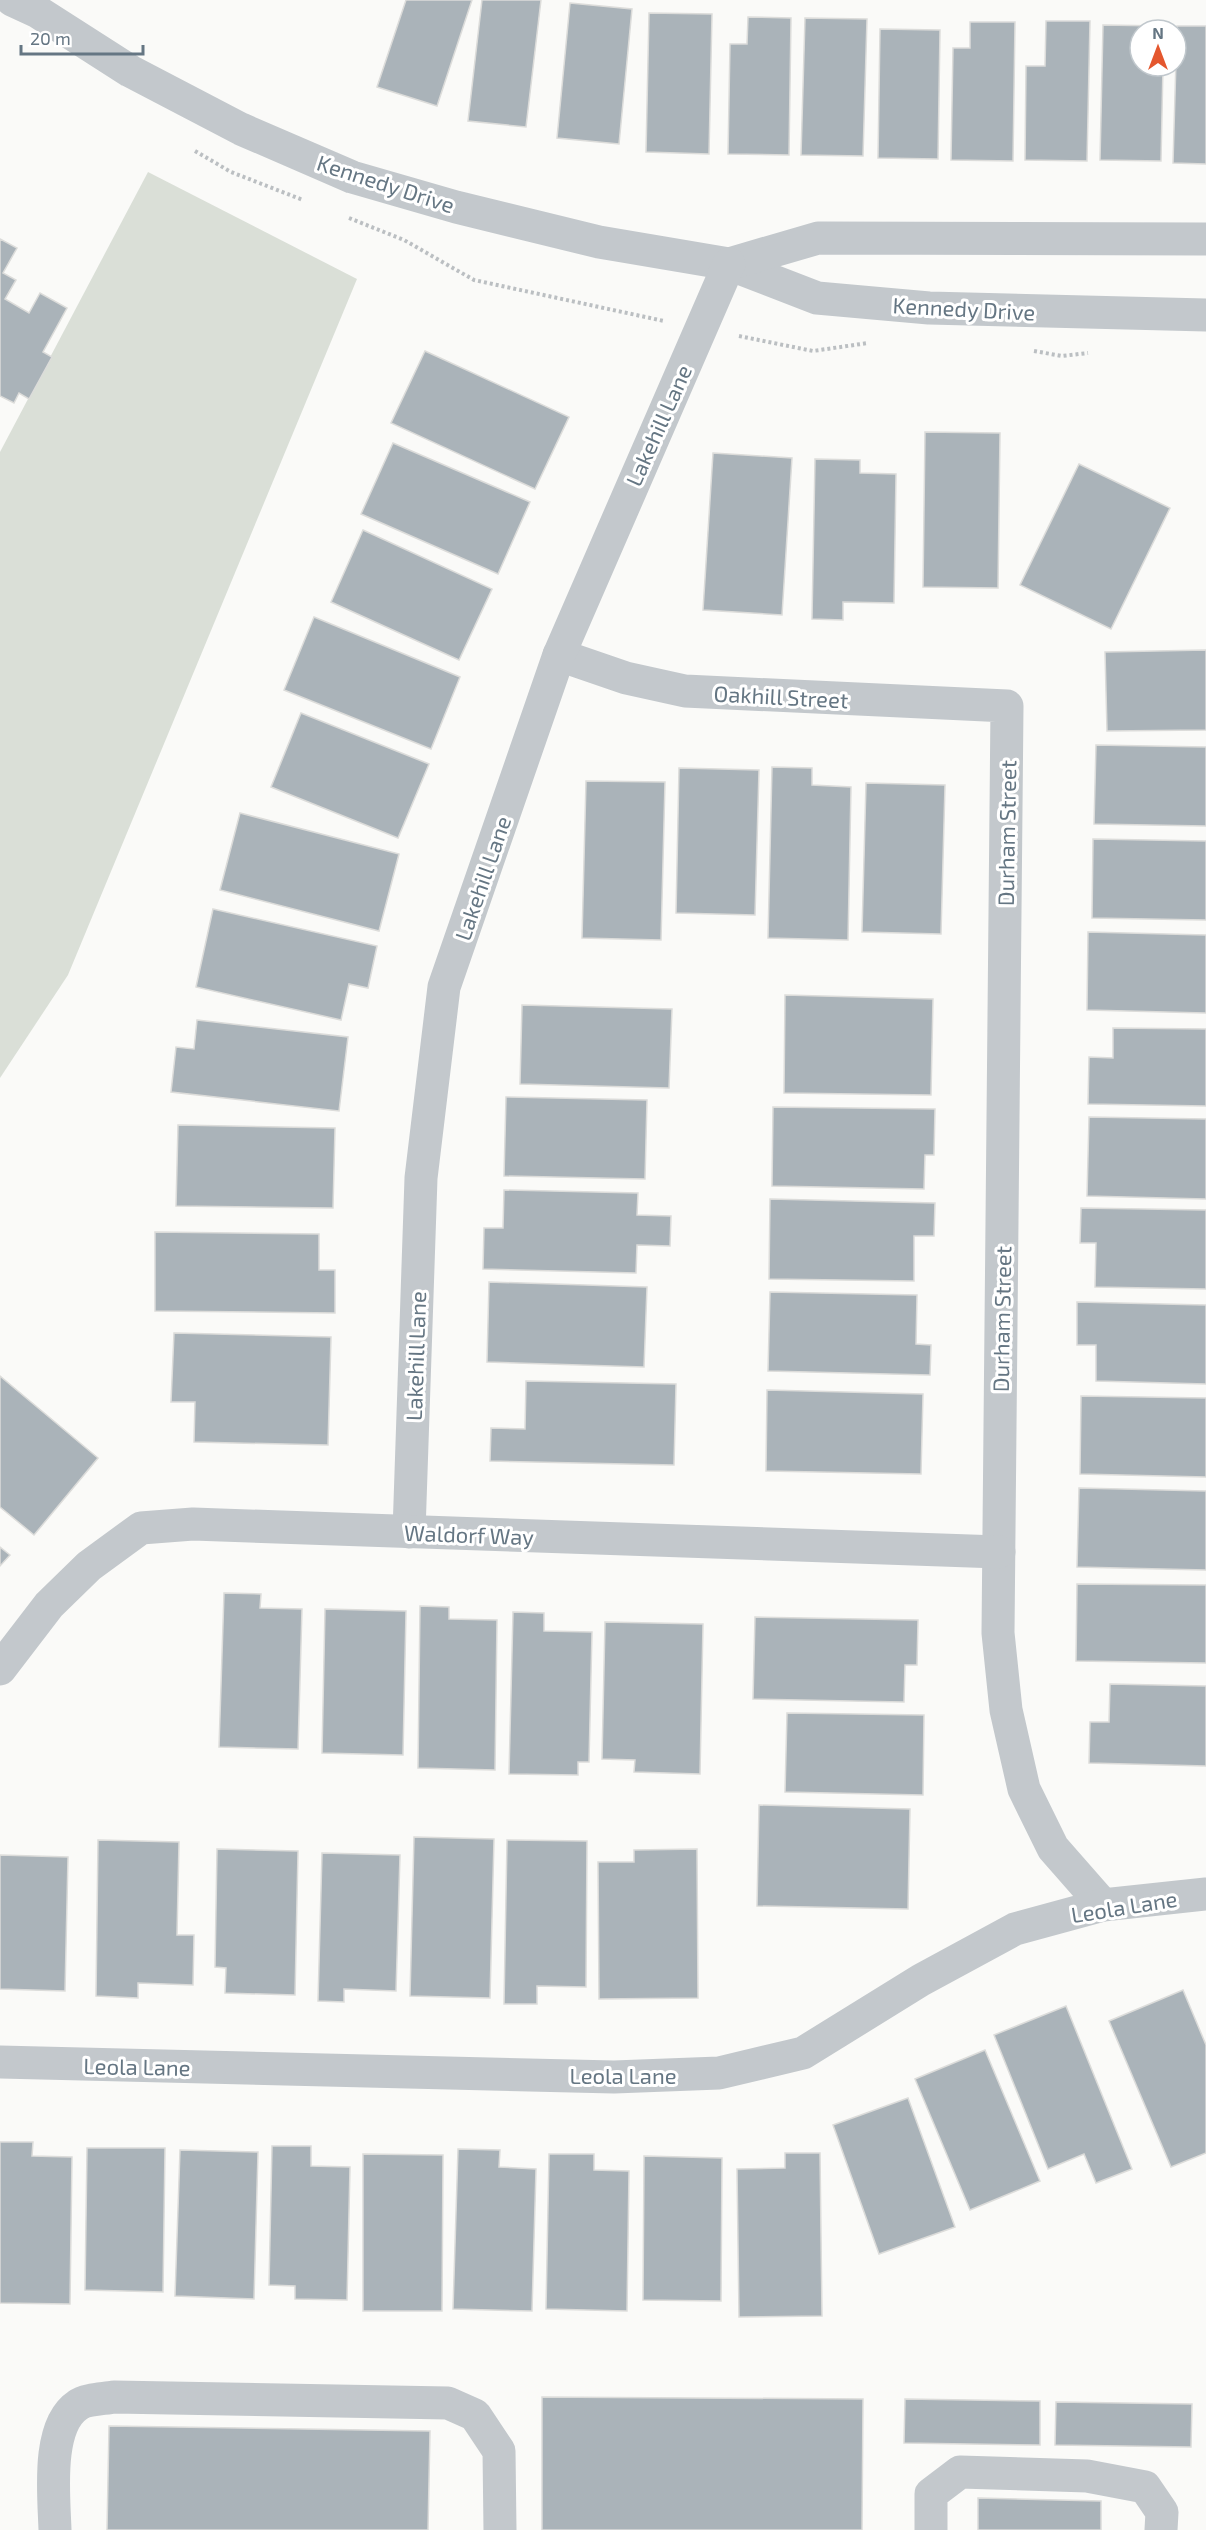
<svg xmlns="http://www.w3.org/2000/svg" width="1206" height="2530" font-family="'Exo 2',sans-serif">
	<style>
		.green { fill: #dadfd7 }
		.building { fill: #aab3b9; stroke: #dcdcda; stroke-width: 1.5 }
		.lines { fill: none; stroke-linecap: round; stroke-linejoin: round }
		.path { stroke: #bbbfc2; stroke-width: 4; stroke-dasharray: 3 3; stroke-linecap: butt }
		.minor { stroke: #c3c8cc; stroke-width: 33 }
		.labels { text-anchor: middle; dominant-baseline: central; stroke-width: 6; stroke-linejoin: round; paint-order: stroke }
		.street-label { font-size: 22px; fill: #657683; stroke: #fff }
	</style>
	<rect width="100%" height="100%" fill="#fafaf8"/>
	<path class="green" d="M148 172 357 279 68 975 0 1078V452Z"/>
	<g class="building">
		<path d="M406 0H472L437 106 377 87Z"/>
		<path d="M482 0H541L526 127 468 121Z"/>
		<path d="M570 3 632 9 619 144 557 138Z"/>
		<path d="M649 13 712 14 709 154 646 152Z"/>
		<path d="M748 17 791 18 789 155 728 154 730 44H747Z"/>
		<path d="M805 18 867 19 863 156 801 155Z"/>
		<path d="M1046 21H1090L1087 161 1025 160 1026 66H1045Z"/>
		<path d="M970 22H1015L1013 161 951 160 953 48H970Z"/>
		<path d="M1103 25 1163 26V30H1140V66H1163L1161 161 1100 160Z"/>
		<path d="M1177 26H1206V164L1173 163Z"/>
		<path d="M880 29 940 30 938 159 878 158Z"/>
		<path d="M0 239 17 248 3 273 16 280 5 299 29 313 40 293 67 308 43 352 52 357 29 399 19 393 14 403 0 396Z"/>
		<path d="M425 351 569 417 535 489 391 423Z"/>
		<path d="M925 432 1000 433 998 588 923 587Z"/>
		<path d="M393 443 530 502 498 574 361 514Z"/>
		<path d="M713 453 792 458 782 615 703 610Z"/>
		<path d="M815 459 860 460V473L896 474 894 603 843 602V620L812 619Z"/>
		<path d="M1079 464 1170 508 1111 629 1020 585Z"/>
		<path d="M363 530 492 589 459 660 331 602Z"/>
		<path d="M314 617 460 677 431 749 284 690Z"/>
		<path d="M1206 650V730L1107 731 1105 652Z"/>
		<path d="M301 713 429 764 398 838 271 787Z"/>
		<path d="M1096 745 1206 747V826L1094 824Z"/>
		<path d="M772 767 812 768V785L851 787 848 940 768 938Z"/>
		<path d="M679 768 759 770 755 915 676 913Z"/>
		<path d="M586 781 665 782 661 940 582 938Z"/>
		<path d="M866 783 945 785 941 934 862 932Z"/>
		<path d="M240 813 399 854 379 931 220 890Z"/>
		<path d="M1093 839 1206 841V920L1092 918Z"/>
		<path d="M213 909 377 946 368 988 349 984 341 1020 196 987Z"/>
		<path d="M1088 932 1206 935V1013L1087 1010Z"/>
		<path d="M785 995 933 999 931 1095 784 1093Z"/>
		<path d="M522 1005 672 1009 669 1088 520 1084Z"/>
		<path d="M197 1020 348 1037 339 1111 171 1092 176 1047 194 1049Z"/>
		<path d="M1113 1028 1206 1029V1106L1088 1104 1089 1057 1113 1058Z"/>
		<path d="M506 1097 647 1100 645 1179 504 1176Z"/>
		<path d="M773 1107 935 1109 934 1155H925L924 1189 772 1186Z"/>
		<path d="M1089 1117 1206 1119V1199L1087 1196Z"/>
		<path d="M178 1125 335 1128 333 1208 176 1206Z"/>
		<path d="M504 1190 638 1193 637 1215 671 1216 670 1246 637 1245 636 1273 483 1269 484 1228H503Z"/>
		<path d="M770 1199 935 1203 934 1236H914V1281L769 1279Z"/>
		<path d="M1081 1208 1206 1210V1289L1095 1287 1096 1243H1080Z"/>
		<path d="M155 1232 319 1234V1270H335V1313L155 1311Z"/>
		<path d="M489 1282 647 1287 644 1367 487 1362Z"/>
		<path d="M770 1292 917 1295 916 1344 931 1345 930 1375 768 1371Z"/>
		<path d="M1077 1302 1206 1305V1384L1096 1381V1345H1077Z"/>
		<path d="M174 1333 331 1337 328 1445 194 1442 195 1402H171Z"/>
		<path d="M0 1376 98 1458 34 1535 0 1507Z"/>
		<path d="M526 1381 676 1384 674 1465 490 1461 491 1428 525 1429Z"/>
		<path d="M767 1390 923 1394 921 1474 766 1471Z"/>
		<path d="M1081 1396 1206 1398V1477L1080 1474Z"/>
		<path d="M1079 1488 1206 1491V1570L1077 1567Z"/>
		<path d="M0 1547 10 1555 0 1566Z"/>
		<path d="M1077 1584 1206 1585V1663L1076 1661Z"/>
		<path d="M224 1593 261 1594 260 1608 302 1609 298 1749 219 1747Z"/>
		<path d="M420 1606 449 1607V1619L497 1620 495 1770 418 1768Z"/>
		<path d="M325 1609 406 1611 403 1755 322 1753Z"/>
		<path d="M513 1612 544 1613V1631L592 1632 589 1762H578V1775L509 1774Z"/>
		<path d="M755 1617 918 1620 917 1665H905L904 1702 753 1699Z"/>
		<path d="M605 1622 703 1624 700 1774 634 1772 635 1760 602 1759Z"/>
		<path d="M1110 1684 1206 1686V1766L1089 1763 1090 1722H1109Z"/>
		<path d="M787 1713 924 1715 923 1795 785 1792Z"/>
		<path d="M759 1805 910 1809 908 1909 757 1906Z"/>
		<path d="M414 1837 494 1839 490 1998 410 1996Z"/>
		<path d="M98 1840 179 1842 177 1935H194L193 1985 138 1983V1998L96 1996Z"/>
		<path d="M507 1840 587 1841 586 1987 537 1986V2004H504Z"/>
		<path d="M217 1849 298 1851 295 1995 225 1993 226 1968 215 1967Z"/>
		<path d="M697 1849 698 1998 599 1999 598 1862H634V1850Z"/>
		<path d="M322 1853 400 1855 396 1991 344 1989V2002L318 2001Z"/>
		<path d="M0 1855 68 1857 65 1991 0 1989Z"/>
		<path d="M1183 1990 1206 2045V2153L1171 2167 1109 2021Z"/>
		<path d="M1066 2006 1132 2169 1096 2183 1084 2154 1048 2169 994 2035Z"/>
		<path d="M985 2050 1040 2181 970 2210 915 2079Z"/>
		<path d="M908 2098 955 2227 879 2254 833 2125Z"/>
		<path d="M0 2142H33L32 2156 72 2157 70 2304 0 2303Z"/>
		<path d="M272 2146H311V2166L350 2167 347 2300 295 2299V2286L269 2285Z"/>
		<path d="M87 2148H165L163 2292 85 2290Z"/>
		<path d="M458 2149 500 2150 499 2167 536 2169 532 2311 453 2309Z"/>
		<path d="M180 2150 258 2152 254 2299 175 2296Z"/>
		<path d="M785 2153H820L822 2316 739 2317 737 2169 785 2168Z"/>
		<path d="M363 2154 443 2155 442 2311H363Z"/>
		<path d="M549 2154H594V2170L629 2171 627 2311 546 2309Z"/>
		<path d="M644 2156 722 2158 721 2301 643 2300Z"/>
		<path d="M542 2397 863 2399 862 2530H542Z"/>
		<path d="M905 2399 1040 2401V2445L904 2443Z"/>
		<path d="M1056 2402 1192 2404 1191 2447 1055 2445Z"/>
		<path d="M109 2426 430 2431 428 2530H107Z"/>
		<path d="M978 2498 1101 2501V2530H978Z"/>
	</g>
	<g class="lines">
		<g class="path">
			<path d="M195 151 231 172 303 200"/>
			<path d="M349 218 404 240 474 280 664 321"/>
			<path d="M739 336 813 351 868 343"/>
			<path d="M1034 351 1062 356 1088 353"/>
		</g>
		<g class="minor">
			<path d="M12 0 38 12 130 71 241 129 352 177 456 207 599 242 729 264 817 298 929 308 1206 315"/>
			<path d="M729 264 818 238 1206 239"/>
			<path d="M559 655 626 678 685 691 1007 706 998 1633 1006 1710 1024 1789 1053 1848 1103 1905"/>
			<path d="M409 1532 421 1178 444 987 559 655 729 264"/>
			<path d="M0 1669 49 1605 89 1566 141 1528 193 1524 999 1552"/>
			<path d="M0 2062 614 2077 719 2073 803 2053 921 1980 1015 1929 1103 1905 1206 1894"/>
			<path d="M55 2530C54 2496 46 2426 78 2405 86 2399 104 2399 114 2397L448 2403 475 2415 499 2451 500 2530"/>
			<path d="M931 2530V2494L960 2472 1087 2476 1145 2487 1162 2512 1161 2530"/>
		</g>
	</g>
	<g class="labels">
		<g class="street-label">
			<text transform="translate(386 183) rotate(18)">Kennedy Drive</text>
			<text transform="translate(964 308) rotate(3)">Kennedy Drive</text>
			<text transform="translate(658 425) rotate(-66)">Lakehill Lane</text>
			<text transform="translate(781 696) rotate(3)">Oakhill Street</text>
			<text transform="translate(1006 833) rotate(-89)">Durham Street</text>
			<text transform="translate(482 878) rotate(-71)">Lakehill Lane</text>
			<text transform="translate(1001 1319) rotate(-89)">Durham Street</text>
			<text transform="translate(415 1356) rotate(-88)">Lakehill Lane</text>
			<text transform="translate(469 1534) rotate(2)">Waldorf Way</text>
			<text transform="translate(1124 1906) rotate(-9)">Leola Lane</text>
			<text transform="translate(137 2066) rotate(1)">Leola Lane</text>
			<text x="623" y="2075">Leola Lane</text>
		</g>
	</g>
	<g transform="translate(1158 48)"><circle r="28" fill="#ffffff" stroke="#c1c8cd" stroke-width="1.5"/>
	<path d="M0-4.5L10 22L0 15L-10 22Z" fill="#e4572e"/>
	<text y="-9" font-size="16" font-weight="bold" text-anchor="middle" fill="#657683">N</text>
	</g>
	<path d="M21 45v9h122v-9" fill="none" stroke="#657683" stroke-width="3"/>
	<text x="30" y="45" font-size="18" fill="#657683" stroke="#ffffff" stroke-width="4.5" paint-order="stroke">20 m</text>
</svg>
